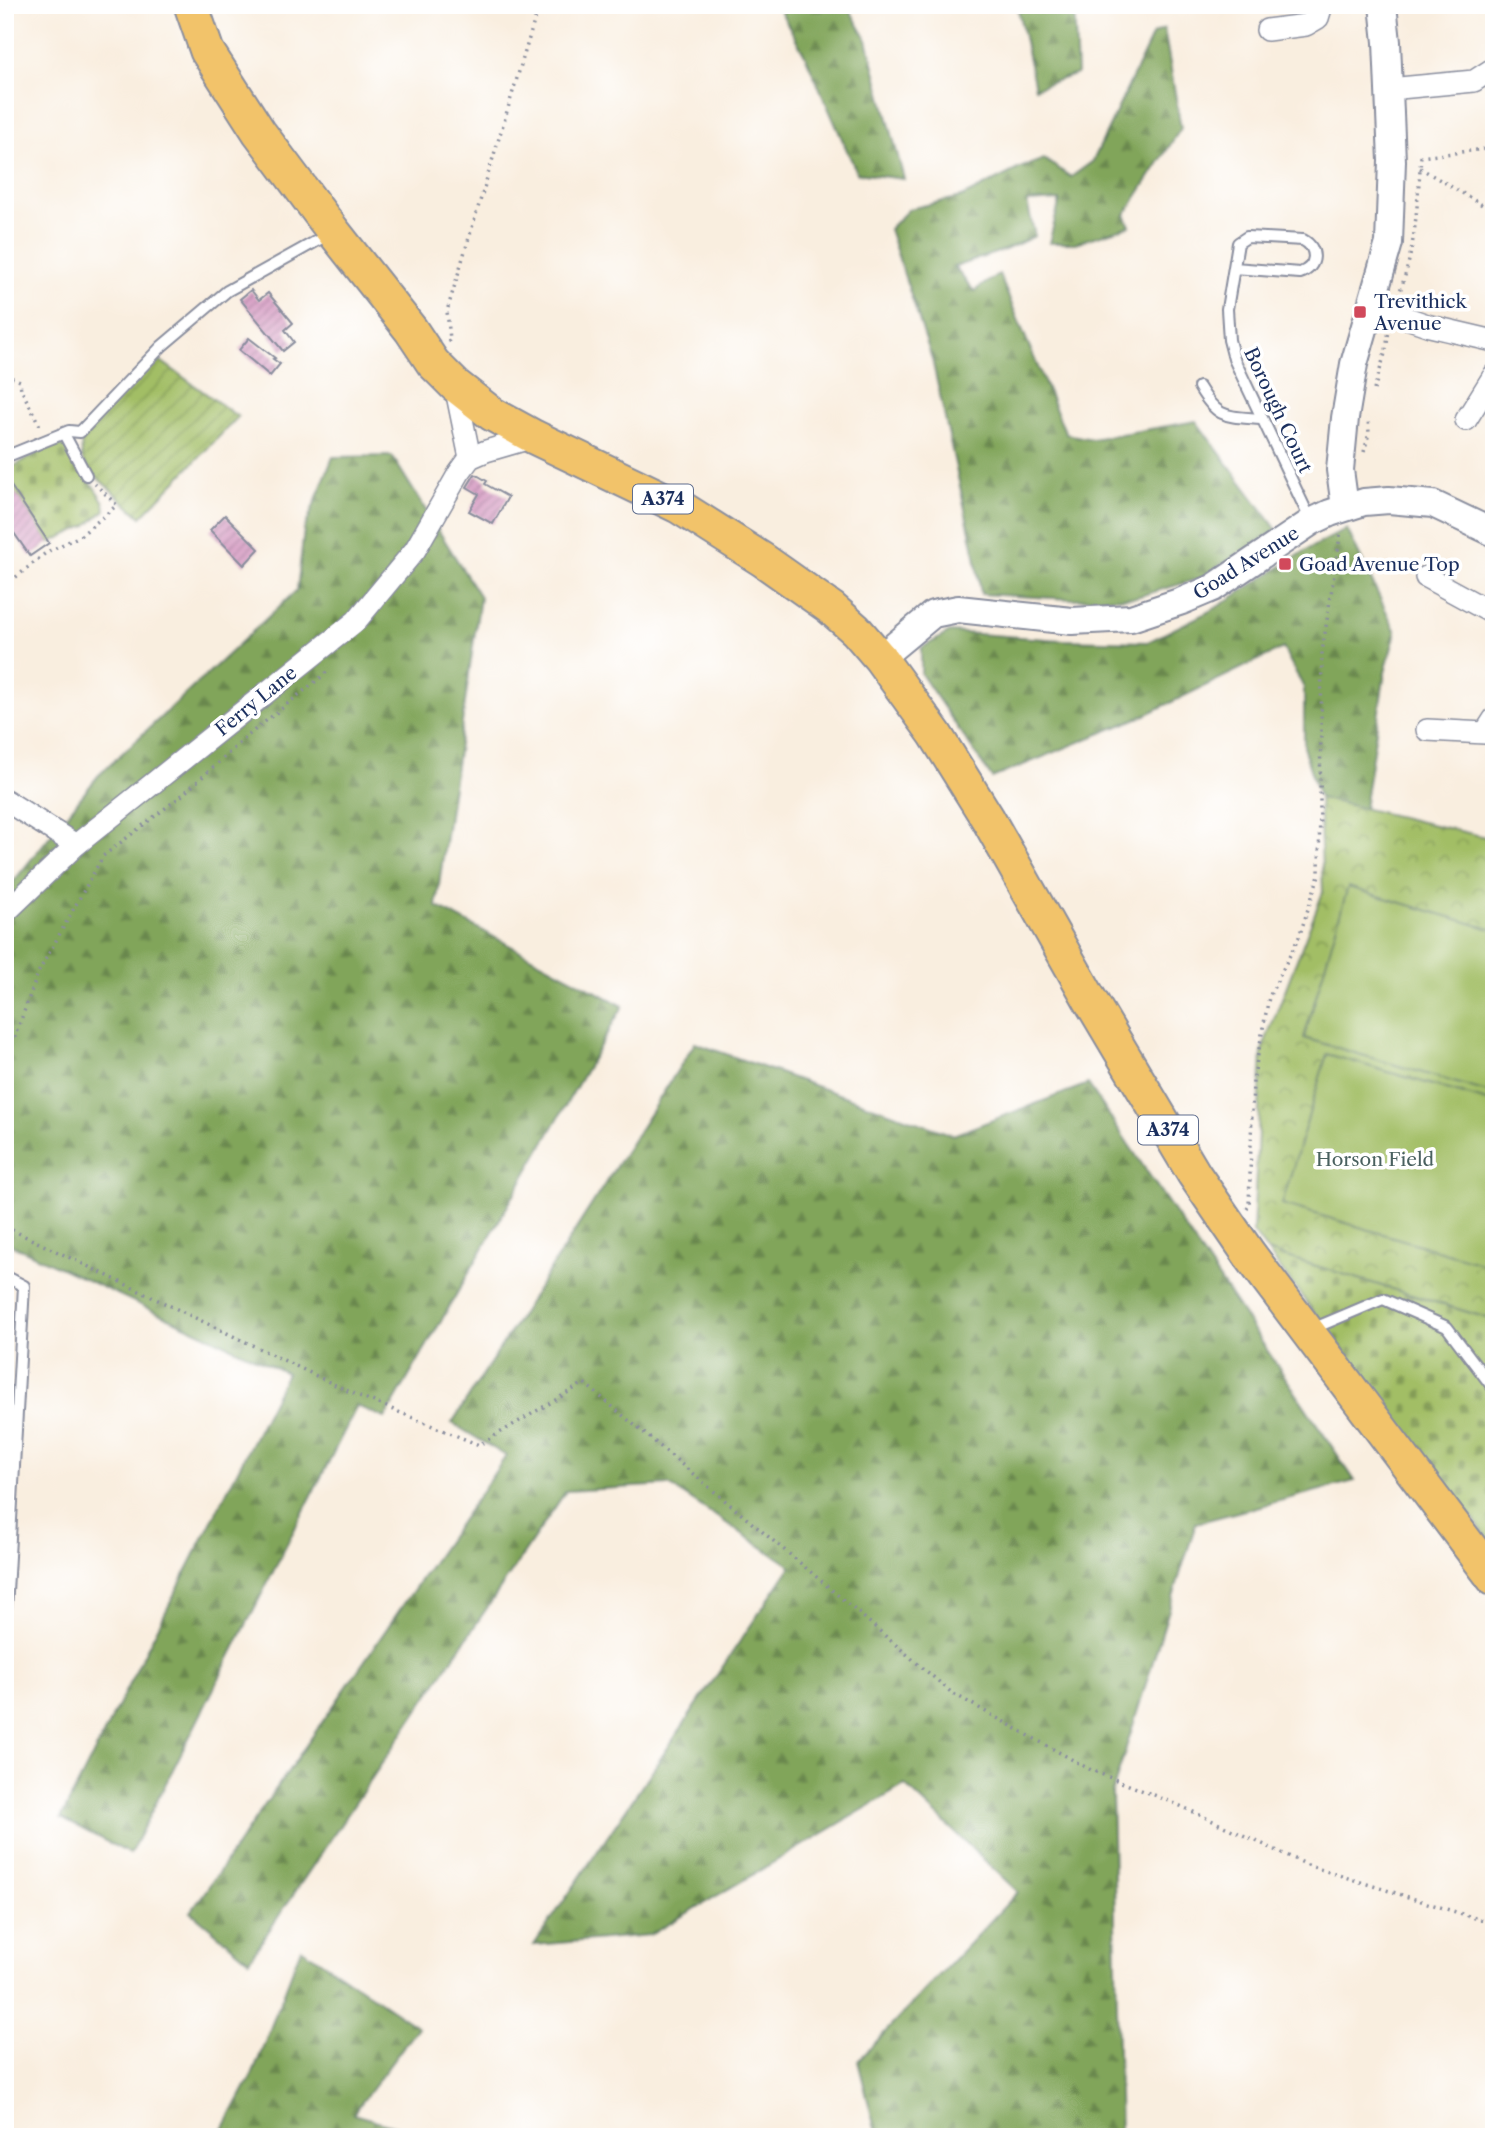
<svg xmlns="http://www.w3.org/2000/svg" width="1499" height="2142" font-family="'Libre Caslon Text',serif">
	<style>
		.forest { fill: url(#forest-firs); stroke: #4e6a5c; stroke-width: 2 }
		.cemetery { fill: url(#cemetery-stones); stroke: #5e7662; stroke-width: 2 }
		.park { fill: url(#park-crowns); stroke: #5e7662; stroke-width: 2 }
		.garden { fill: url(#garden-furrows); stroke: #5e7662; stroke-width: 2 }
		.pitch { fill: #a2be65; stroke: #5e7662; stroke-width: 2 }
		.building { fill: url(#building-hatch) }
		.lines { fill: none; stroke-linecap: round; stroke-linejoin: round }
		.service-casing { stroke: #8a8e9e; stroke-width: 14 }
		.minor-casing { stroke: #8a8e9e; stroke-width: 24 }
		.tertiary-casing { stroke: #8a8e9e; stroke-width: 30 }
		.primary-casing { stroke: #8a8e9e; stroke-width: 37 }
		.path { stroke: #8a8e9e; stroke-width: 3.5; stroke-dasharray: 2 5; stroke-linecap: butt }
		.service { stroke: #fff; stroke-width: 10 }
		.minor { stroke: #fff; stroke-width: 21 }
		.tertiary { stroke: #fff; stroke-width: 26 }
		.primary { stroke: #f2c36a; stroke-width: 33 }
		.poi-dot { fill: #d1495b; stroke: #fff; stroke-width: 2.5 }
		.labels { text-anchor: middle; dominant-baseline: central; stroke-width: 7; stroke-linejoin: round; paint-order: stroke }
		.shield { fill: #fff; stroke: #5f6d8e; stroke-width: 2 }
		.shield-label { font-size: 18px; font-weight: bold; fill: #1b2f5e }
		.poi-label { font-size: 19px; fill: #1b2f5e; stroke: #fff; text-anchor: start }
		.street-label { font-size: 19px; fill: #1b2f5e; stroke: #fff }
		.park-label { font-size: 19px; fill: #4a6160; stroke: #fff }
	</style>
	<defs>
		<pattern id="forest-firs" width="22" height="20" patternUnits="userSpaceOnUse" patternTransform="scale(1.75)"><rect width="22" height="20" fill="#81a55a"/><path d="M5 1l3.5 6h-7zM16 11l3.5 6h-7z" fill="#69874e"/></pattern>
		<pattern id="cemetery-stones" width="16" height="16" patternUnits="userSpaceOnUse" patternTransform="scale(1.75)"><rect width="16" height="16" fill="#a2be65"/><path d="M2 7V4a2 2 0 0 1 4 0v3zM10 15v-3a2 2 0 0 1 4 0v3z" fill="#839b56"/></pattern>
		<pattern id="park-crowns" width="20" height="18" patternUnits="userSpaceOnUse" patternTransform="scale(1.75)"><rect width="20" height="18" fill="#a2be65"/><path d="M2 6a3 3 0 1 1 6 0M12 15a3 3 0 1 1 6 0" fill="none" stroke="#839b56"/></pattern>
		<pattern id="garden-furrows" width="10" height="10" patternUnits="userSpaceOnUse" patternTransform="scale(1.75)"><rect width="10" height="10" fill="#a2be65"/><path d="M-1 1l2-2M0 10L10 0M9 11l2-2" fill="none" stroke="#839b56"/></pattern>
		<pattern id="building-hatch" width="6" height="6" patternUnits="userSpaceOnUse" patternTransform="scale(1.75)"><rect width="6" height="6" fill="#d599c1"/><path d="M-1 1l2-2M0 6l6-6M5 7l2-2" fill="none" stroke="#ac7da0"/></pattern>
	</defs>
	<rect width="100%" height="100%" fill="#fff"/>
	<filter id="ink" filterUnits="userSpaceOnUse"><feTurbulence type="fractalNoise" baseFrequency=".0143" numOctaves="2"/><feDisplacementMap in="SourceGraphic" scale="14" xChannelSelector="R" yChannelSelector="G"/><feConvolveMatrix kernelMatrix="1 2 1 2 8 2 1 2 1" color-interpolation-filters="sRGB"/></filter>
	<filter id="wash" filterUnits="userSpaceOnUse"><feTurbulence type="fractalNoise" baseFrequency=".00686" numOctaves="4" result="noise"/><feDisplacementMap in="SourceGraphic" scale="28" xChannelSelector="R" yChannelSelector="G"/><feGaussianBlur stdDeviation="1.57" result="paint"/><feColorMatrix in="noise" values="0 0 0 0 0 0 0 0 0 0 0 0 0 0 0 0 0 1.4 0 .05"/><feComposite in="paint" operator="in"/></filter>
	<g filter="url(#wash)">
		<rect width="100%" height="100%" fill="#f9eedf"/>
		<g class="forest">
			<path d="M777 5H847L867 40 904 179 857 173 805 55Z"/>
			<path d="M1017 5H1074L1077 74 1035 88Z"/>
			<path d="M1164 29 1181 128 1125 215 1130 226 1075 243H1049L1060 200 1027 202 1035 236 1007 249 954 267 974 291 999 274 1066 434 1092 439 1196 421 1277 530 1198 579 1136 597 1072 599 981 594 975 555 932 359 889 229 909 209 962 197 1020 168 1044 159 1071 177 1093 161 1153 34Z"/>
			<path d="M392 456 480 597 436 906 623 1006 385 1418 357 1406 130 1854 61 1818 287 1373 5 1242V892L98 776 297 590 304 530 333 457Z"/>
			<path d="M1347 529 1396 632 1385 672 1364 809 1319 798 1304 750V688L1283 648 1145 715 992 778 921 674V648L950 632 1061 640 1148 642 1214 609 1308 549Z"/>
			<path d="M695 1043 953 1135 1088 1084 1355 1481 1196 1523 1112 1793 1120 2137H877L858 2061 1018 1892 905 1785 650 1935 534 1945 791 1566 669 1485 566 1491 249 1960 191 1912 506 1456 452 1423Z"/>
			<path d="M301 1948 418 2027 353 2114 433 2137H219L254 2071Z"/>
		</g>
		<g class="cemetery">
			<path d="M52 445 67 447 104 502 105 510 86 526 49 543 5 479V471Z"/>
			<path d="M1267 1251 1494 1320V1546Z"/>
		</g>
		<path class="park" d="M1319 798 1494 839V1320L1267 1251 1253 1232 1262 1050 1323 892Z"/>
		<path class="garden" d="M154 356 238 417 141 517 91 472 82 459 81 438Z"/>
		<g class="pitch">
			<path d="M1348 887 1494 930V1094L1304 1038Z"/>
			<path d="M1327 1054 1494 1103V1267L1282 1204Z"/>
		</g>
		<g id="blocks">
			<g class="building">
				<path d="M251 290 259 300 268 293 293 323 285 330 294 342 283 351 240 299Z"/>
				<path d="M249 338 275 358 273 359 280 364 270 376 239 350Z"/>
				<path d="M475 474 487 481 485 484 508 497 493 524 469 511 479 494 467 487Z"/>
				<path d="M5 477 49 543 30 556 5 520Z"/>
				<path d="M225 515 259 549 244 565 210 530Z"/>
			</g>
		</g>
	</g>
	<g filter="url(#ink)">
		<use href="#blocks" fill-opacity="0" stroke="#8a8e9e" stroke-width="2"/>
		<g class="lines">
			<g class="service-casing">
				<g id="service">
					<path d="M1234 268 1300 273C1318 267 1318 248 1303 240L1247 237 1238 243 1227 309 1229 340 1234 359 1311 521"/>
					<path d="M1199 387C1218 419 1225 416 1261 419"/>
					<path d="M64 434 86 475"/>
					<path d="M5 457 69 431 80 432 162 346 227 291 331 233"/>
					<path d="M5 1276 24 1286 5 1628"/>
					<path d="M1312 1329 1383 1299 1447 1327 1494 1389"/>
				</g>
			</g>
			<g class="minor-casing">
				<g id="minor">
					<path d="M1267 30 1306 25 1318 18 1322 5"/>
					<path d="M1389 89 1474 81 1494 68"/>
					<path d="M1372 306 1430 326 1494 341"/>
					<path d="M455 385 470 458"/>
					<path d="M1466 420 1494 375"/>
					<path d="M1426 577 1494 614"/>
					<path d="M1427 730 1485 733 1494 719"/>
					<path d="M5 800 76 845"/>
					<path d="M5 913 76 845 356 621 415 550 459 473 470 458 486 451 534 437"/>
				</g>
			</g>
			<g class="tertiary-casing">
				<g id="tertiary">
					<path d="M1345 507 1340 470 1345 418 1354 364 1389 243 1392 161 1387 42 1383 5"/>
					<path d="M880 658 933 614 958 609 1072 621 1131 618 1182 601 1213 588 1311 522 1330 513 1364 502 1389 500 1433 504 1494 533"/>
				</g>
			</g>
			<g class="primary-casing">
				<path id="primary" d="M191 5 207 51 259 132 333 231 411 330 433 363 455 385 492 414 534 437 678 506 763 560 831 608 856 630 880 658 935 734 988 819 1089 998 1194 1174 1249 1254 1494 1579"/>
			</g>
			<g class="path">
				<path d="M1489 5 1494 47"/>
				<path d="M1420 168 1494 212"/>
				<path d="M1398 296C1416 251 1417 204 1421 157L1494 148"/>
				<path d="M448 342 450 339 447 311 539 5"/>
				<path d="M5 375 20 381 21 389 41 428"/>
				<path d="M1374 390 1386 350 1389 330"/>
				<path d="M1364 452 1369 433 1368 418"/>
				<path d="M5 586 47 552 80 536 117 505 95 484"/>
				<path d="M5 1064 38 973 103 856 180 797 252 732 325 674 329 668"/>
				<path d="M1247 1209 1249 1206 1253 1081 1269 997 1299 937 1319 875 1322 652 1341 530"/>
				<path d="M5 1229 12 1230 350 1392 479 1445 584 1383 806 1568 952 1693 1091 1770 1174 1803 1310 1866 1494 1924"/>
			</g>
			<use href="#service" class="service"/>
			<use href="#minor" class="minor"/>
			<use href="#tertiary" class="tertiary"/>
			<use href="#primary" class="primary"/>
		</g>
	</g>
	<g class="poi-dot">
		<rect x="1353" y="305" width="14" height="14" rx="3.5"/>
		<rect x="1278" y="557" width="14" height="14" rx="3.5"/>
	</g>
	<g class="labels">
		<g class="shield">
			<rect x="633" y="484.5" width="60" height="29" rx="5"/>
			<rect x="1138" y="1115.5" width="60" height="29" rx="5"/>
		</g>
		<g class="shield-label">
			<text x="663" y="499">A374</text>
			<text x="1168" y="1130">A374</text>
		</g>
		<g class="poi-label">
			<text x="1374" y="301">Trevithick<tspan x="1374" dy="22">Avenue</tspan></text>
			<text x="1299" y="564">Goad Avenue Top</text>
		</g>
		<g class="street-label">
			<text transform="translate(1278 410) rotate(65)">Borough Court</text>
			<text transform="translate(1246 563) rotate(-32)">Goad Avenue</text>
			<text transform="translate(256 701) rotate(-39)">Ferry Lane</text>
		</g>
		<g class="park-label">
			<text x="1375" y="1159">Horson Field</text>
		</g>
	</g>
	<rect width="1499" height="2142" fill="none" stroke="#fff" stroke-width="28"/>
</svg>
